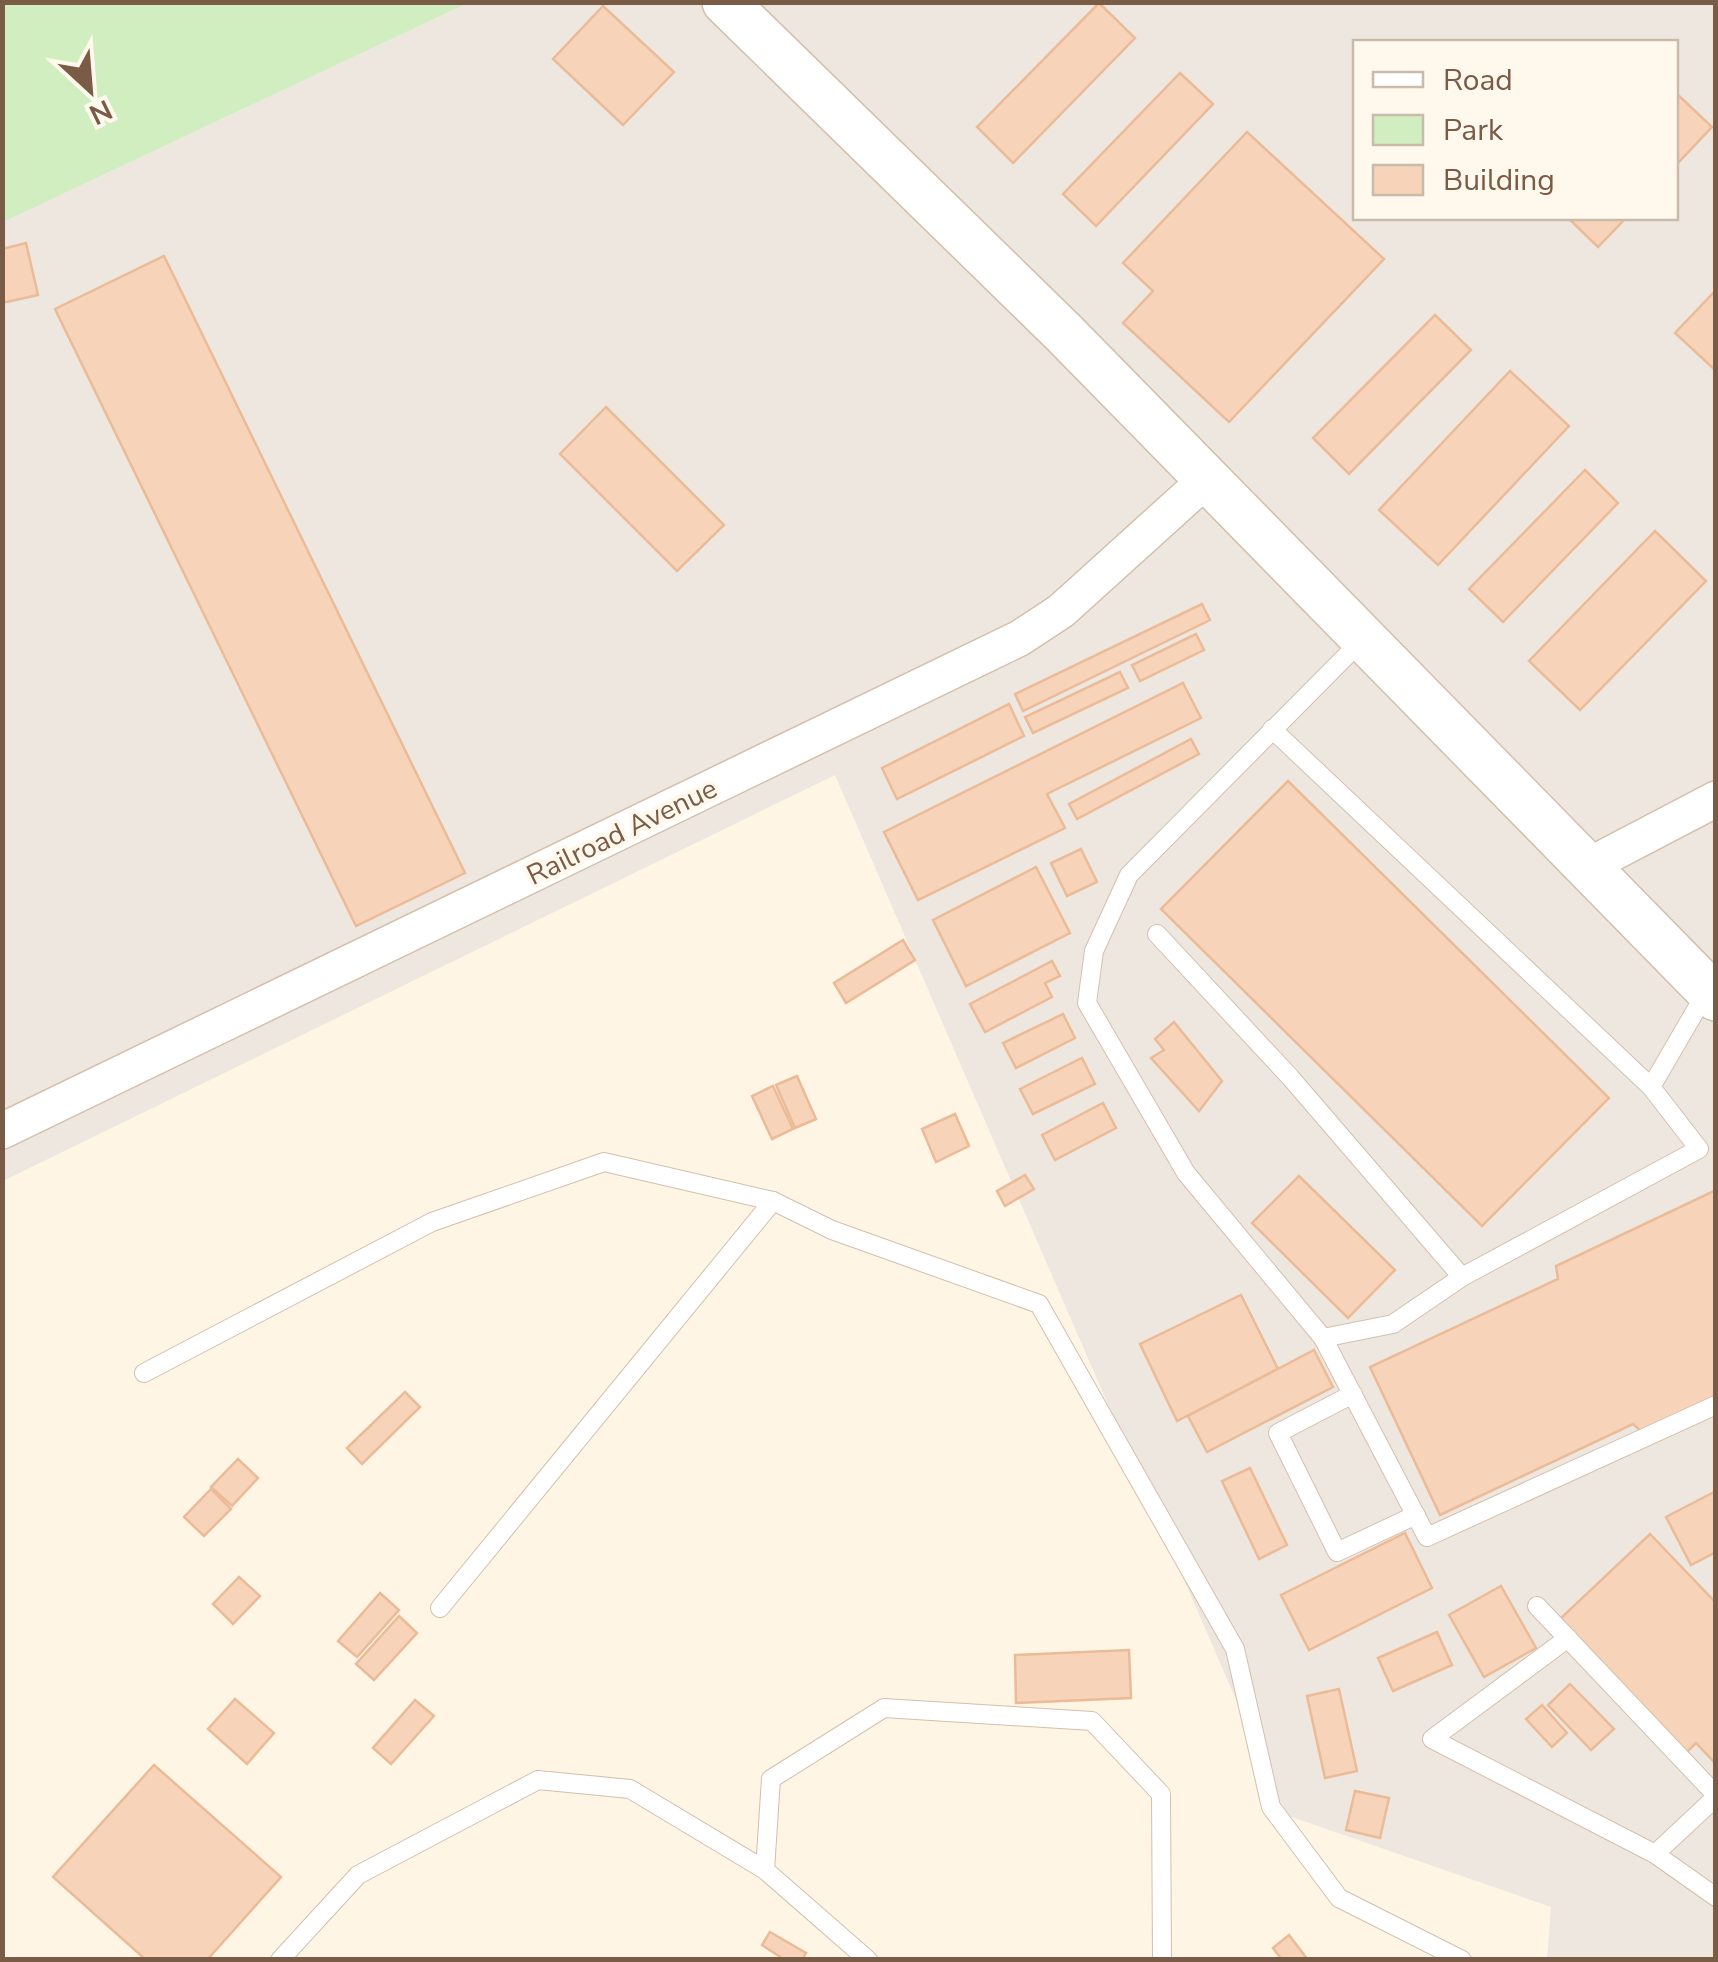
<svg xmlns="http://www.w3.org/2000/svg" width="1718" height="1962" font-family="'Nunito Sans',sans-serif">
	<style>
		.industrial { fill: #eee7df; fill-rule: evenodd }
		.green { fill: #d1eec1 }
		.building { fill: #f7d4b9; stroke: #ebbb97; stroke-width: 2.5 }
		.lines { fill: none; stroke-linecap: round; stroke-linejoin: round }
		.service-casing { stroke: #d4bfab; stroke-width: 20 }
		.minor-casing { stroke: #d4bfab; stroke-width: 38 }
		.tertiary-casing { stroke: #d4bfab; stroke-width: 48 }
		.service { stroke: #fff; stroke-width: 18 }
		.minor { stroke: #fff; stroke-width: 35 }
		.tertiary { stroke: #fff; stroke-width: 45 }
		.labels { text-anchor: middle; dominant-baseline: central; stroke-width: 8; stroke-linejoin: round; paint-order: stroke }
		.street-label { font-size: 28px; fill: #7a5b46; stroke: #fff9ed }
	</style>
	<rect width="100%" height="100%" fill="#fff5e4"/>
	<path class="industrial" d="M468 3H1715V1959H1547L1551 1907 1286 1815 835 775 3 1181 2 222ZM1356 42H1676V218H1356Z"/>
	<path class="green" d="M3 2H468V3L3 222Z"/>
	<g class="building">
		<path d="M1099 3 1135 38 1013 163 977 127Z"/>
		<path d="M603 6 674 72 623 125 553 59Z"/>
		<path d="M1180 73 1213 104 1096 226 1063 194Z"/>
		<path d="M1676 93 1712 127 1676 165Z"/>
		<path d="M1247 132 1384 259 1229 422 1123 323 1153 291 1123 263Z"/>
		<path d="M1568 218H1626L1598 247Z"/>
		<path d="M26 243 38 295 2 303V249Z"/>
		<path d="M164 256 465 873 356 926 55 309Z"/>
		<path d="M1716 290V371L1675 333Z"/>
		<path d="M1435 315 1471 350 1349 474 1313 438Z"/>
		<path d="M1510 371 1569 426 1438 565 1379 510Z"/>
		<path d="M606 407 724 525 677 571 560 454Z"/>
		<path d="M1585 470 1618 503 1503 622 1469 589Z"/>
		<path d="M1655 531 1706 581 1580 710 1529 661Z"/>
		<path d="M1202 604 1210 620 1023 711 1015 694Z"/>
		<path d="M1196 634 1204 650 1140 681 1132 665Z"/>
		<path d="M1120 672 1128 688 1033 733 1025 717Z"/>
		<path d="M1183 683 1201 718 1047 794 1065 828 918 900 884 832Z"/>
		<path d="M1009 704 1024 736 897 799 882 768Z"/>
		<path d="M1191 739 1199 754 1077 819 1069 804Z"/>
		<path d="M1288 781 1609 1098 1482 1226 1161 909Z"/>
		<path d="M1081 849 1097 882 1067 896 1051 863Z"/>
		<path d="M1036 867 1070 933 966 986 933 920Z"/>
		<path d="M903 940 915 960 846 1003 834 983Z"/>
		<path d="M1052 961 1060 976 1045 983 1052 997 985 1032 970 1004Z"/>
		<path d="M1063 1014 1075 1038 1016 1068 1003 1043Z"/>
		<path d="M1174 1022 1222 1081 1199 1111 1151 1058 1164 1050 1155 1039Z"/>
		<path d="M1082 1058 1095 1084 1033 1114 1020 1089Z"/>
		<path d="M797 1076 816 1119 795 1128 776 1085Z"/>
		<path d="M773 1086 793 1129 772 1139 752 1096Z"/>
		<path d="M1103 1103 1116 1128 1055 1160 1042 1135Z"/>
		<path d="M955 1114 969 1146 936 1162 922 1129Z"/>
		<path d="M1025 1175 1034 1189 1005 1206 997 1191Z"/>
		<path d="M1299 1176 1395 1270 1348 1318 1252 1223Z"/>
		<path d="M1716 1190V1397L1642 1432 1633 1424 1440 1515 1370 1367 1558 1279 1556 1266Z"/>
		<path d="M1241 1295 1278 1369 1177 1421 1140 1344Z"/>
		<path d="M1314 1350 1333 1387 1207 1452 1188 1416Z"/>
		<path d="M405 1392 420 1407 362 1464 347 1448Z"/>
		<path d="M238 1459 258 1478 232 1506 211 1487Z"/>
		<path d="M1250 1468 1287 1545 1259 1559 1222 1481Z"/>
		<path d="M211 1489 231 1509 204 1536 184 1517Z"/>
		<path d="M1716 1491V1552L1691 1565 1666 1517Z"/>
		<path d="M1405 1533 1432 1588 1309 1650 1281 1595Z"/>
		<path d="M1650 1534 1716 1603V1764L1696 1743 1686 1753 1560 1619Z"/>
		<path d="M239 1577 260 1596 233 1624 213 1604Z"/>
		<path d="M1501 1586 1536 1648 1484 1677 1449 1615Z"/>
		<path d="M380 1593 399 1610 357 1657 338 1641Z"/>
		<path d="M399 1616 417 1633 374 1680 356 1664Z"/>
		<path d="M1437 1632 1452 1665 1393 1691 1378 1658Z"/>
		<path d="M1129 1650 1131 1698 1016 1703 1015 1655Z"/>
		<path d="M1570 1684 1614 1729 1591 1750 1548 1705Z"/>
		<path d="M1339 1689 1357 1771 1325 1778 1307 1696Z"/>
		<path d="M235 1699 274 1733 247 1764 208 1729Z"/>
		<path d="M415 1700 434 1716 391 1764 373 1748Z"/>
		<path d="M1542 1705 1567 1733 1552 1747 1526 1719Z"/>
		<path d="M154 1765 281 1877 207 1960H146L53 1877Z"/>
		<path d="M1355 1791 1389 1798 1380 1838 1346 1830Z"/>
		<path d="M770 1932 806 1953 802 1960H785L762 1945Z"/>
		<path d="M1289 1935 1308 1960H1282L1273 1948Z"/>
	</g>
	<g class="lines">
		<g class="service-casing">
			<g id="service">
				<path d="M1363 639 1129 875 1094 951 1087 1003 1186 1173 1323 1338 1393 1324 1462 1277 1699 1149 1651 1087 1707 991"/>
				<path d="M1272 729 1651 1087"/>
				<path d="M1157 934 1290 1077 1462 1277"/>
				<path d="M1323 1338 1427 1537 1716 1405"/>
				<path d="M144 1373 432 1222 604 1162 773 1201 832 1230 1039 1304 1235 1649 1271 1807 1339 1898 1462 1960"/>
				<path d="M1353 1394 1278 1433 1337 1552 1416 1515"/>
				<path d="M1537 1606 1716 1795"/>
				<path d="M440 1608 773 1201"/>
				<path d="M1568 1638 1432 1739 1655 1854"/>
				<path d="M1716 1797 1655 1854 1716 1897"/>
				<path d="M280 1960 358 1875 538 1780 630 1789 765 1870"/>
				<path d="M868 1960 765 1870 771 1779 884 1708 1092 1721 1161 1794 1162 1960"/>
			</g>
		</g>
		<g class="minor-casing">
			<g id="minor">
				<path d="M1588 866 1716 799"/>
				<path d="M2 1131 1020 638 1061 611 1207 479"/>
			</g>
		</g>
		<g class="tertiary-casing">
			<path id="tertiary" d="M725 2 1064 333 1716 998"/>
		</g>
		<use href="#service" class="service"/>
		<use href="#minor" class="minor"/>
		<use href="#tertiary" class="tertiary"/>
	</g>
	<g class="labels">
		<g class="street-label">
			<text transform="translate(622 832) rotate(-26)">Railroad Avenue</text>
		</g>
	</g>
	<rect width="1718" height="1962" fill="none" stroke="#7a5b46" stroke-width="10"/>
	<rect x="1353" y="40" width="325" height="180" fill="#fff9ed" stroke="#cabaaa" stroke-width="2.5"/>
	<rect x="1373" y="72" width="50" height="15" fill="#ffffff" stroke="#cabaaa" stroke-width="2.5"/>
	<text x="1443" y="90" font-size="30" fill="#7a5b46">Road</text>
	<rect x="1373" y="115" width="50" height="30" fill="#d1eec1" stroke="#cabaaa" stroke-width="2.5"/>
	<text x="1443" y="140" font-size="30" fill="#7a5b46">Park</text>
	<rect x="1373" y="165" width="50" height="30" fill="#f7d4b9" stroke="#cabaaa" stroke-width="2.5"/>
	<text x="1443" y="190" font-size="30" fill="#7a5b46">Building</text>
	<g transform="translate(90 90) rotate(154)" stroke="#fff9ed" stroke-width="8" paint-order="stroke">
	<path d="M0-8L18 38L0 25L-18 38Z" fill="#7a5b46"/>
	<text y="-15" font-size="28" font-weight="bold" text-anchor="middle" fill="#7a5b46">N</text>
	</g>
</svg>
